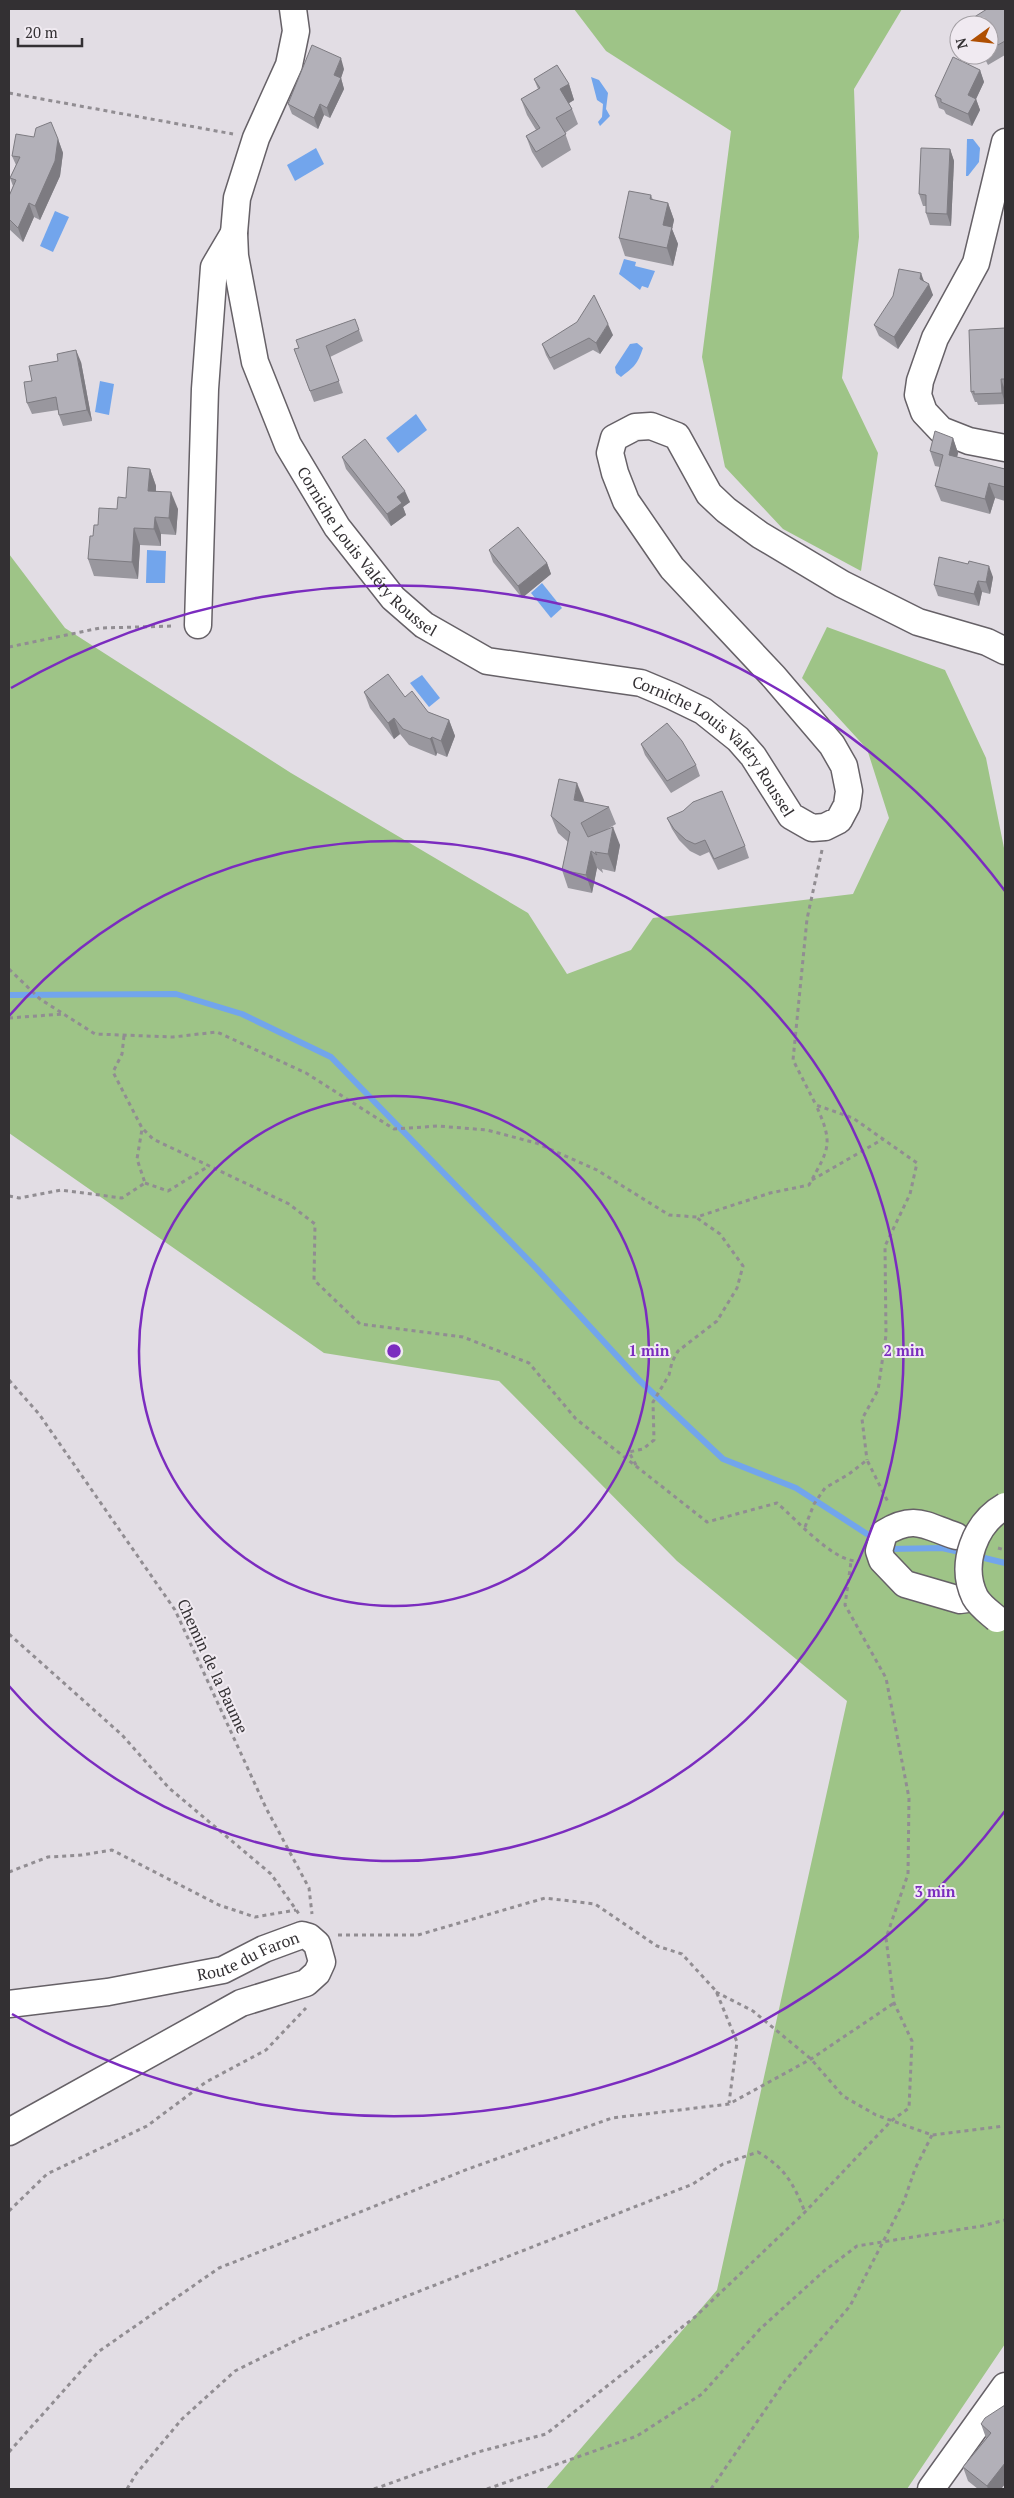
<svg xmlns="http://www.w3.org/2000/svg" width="1014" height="2498" font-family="'PT Serif',serif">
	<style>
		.green { fill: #9ec487 }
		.water { fill: #72a5ec }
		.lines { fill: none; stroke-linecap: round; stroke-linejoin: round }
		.stream { stroke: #72a5ec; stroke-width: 6 }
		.minor-casing { stroke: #666167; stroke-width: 29 }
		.path { stroke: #918d92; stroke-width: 3; stroke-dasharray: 4 4; stroke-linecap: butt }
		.minor { stroke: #fff; stroke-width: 26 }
		.minor-bridge-casing { stroke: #666167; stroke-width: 29; stroke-linecap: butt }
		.minor-bridge { stroke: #fff; stroke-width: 26 }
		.wall { fill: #99979e }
		.shaded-wall { fill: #7d7b81 }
		.building { fill: #b2b0b8; stroke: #7d7b81 }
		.ring { fill: none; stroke: #7b2cbf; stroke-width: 2.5 }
		.labels { text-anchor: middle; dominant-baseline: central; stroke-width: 4; stroke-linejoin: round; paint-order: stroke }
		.street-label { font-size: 16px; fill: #333033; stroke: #f0eaf1 }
		.centre { fill: #7b2cbf; stroke: #f0eaf1; stroke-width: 2.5 }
		.ring-label { font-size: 15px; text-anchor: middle; font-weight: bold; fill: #7b2cbf; stroke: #f0eaf1; stroke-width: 4; stroke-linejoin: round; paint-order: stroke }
	</style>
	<rect width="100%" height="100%" fill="#e2dde4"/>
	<g class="green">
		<path d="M574 9H902L854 89 859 237 842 378 878 453 861 571 783 529 725 467 702 357 731 131 606 51Z"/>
		<path d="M9 554 65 628 291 773 528 913 567 974 631 950 653 918 853 894 889 818 867 749 802 678 827 627 945 670 986 758 1005 853V2344L907 2489H546L717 2290 847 1701 677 1561 499 1381 324 1353 9 1133Z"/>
	</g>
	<g class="water">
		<path d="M591 77 599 80 608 93 606 109 610 116 600 126 598 122 602 117 603 104 597 100Z"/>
		<path d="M967 139H973L980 148 979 162 968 176H966Z"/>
		<path d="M316 148 324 164 295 181 287 165Z"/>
		<path d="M55 211 69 217 53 252 40 246Z"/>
		<path d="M624 259 636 262 635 266 655 271 648 288 642 286 640 290 619 274Z"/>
		<path d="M637 343 643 348C637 365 635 366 621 377L616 373 615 367 630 344Z"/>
		<path d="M100 381 114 384 109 415 95 412Z"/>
		<path d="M416 414 427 430 398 453 386 438Z"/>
		<path d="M147 550 166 551 165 583H146Z"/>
		<path d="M542 583 562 608 551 618 531 593Z"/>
		<path d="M422 675 440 698 429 707 410 683Z"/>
	</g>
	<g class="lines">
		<g class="stream">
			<path d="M9 995 176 994 242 1014 331 1057 537 1269 639 1380 723 1459 796 1488 867 1534"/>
			<path d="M889 1549 942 1548 964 1553"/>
			<path d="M976 1556 1005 1563"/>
		</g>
		<g class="minor-casing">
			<g id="minor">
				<path id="s1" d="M293 9 296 31 289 65 256 138 237 198 234 233 235 256 255 362 288 445 337 527 393 598 424 625 487 661 641 683 672 696 703 711 738 739 753 756 791 816 812 828 825 827 839 820 847 805 849 791 844 766 832 745 774 677 672 568 626 501 615 473 610 453 614 438 635 427 651 426 677 436 709 494 726 510 760 535 842 584 918 622 987 642 1005 651"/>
				<path d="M1005 142 976 263 935 338 920 381 918 395 924 412 941 430 969 441 1005 448"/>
				<path d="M198 625 205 389 214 267 234 233"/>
				<path d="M956 1536C925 1526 915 1514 884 1533L879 1551 882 1560 905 1584 960 1600 975 1598"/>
				<path id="s2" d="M9 2004 108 1992 223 1970 264 1949 302 1935 309 1937 317 1944 322 1962 317 1973 306 1983 241 2003 9 2132"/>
				<path d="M931 2489 1005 2386"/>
			</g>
		</g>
		<g class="path">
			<path d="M9 93 233 134"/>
			<path d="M9 647 100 628 175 626"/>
			<path d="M822 850 807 919 793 1060 816 1105 853 1118 917 1163 910 1194 885 1246 886 1335 878 1390 862 1419 867 1460"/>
			<path d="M9 969 40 999 95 1034 173 1037 217 1032 306 1073 394 1129 438 1126 487 1130 536 1143 597 1170 669 1215 697 1217 770 1193 809 1185C829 1148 834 1145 816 1105"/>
			<path d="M9 1018 63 1014"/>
			<path d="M124 1036 122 1054 113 1072 142 1128 153 1139 289 1204 315 1224 314 1280 360 1324 463 1337 529 1363 576 1419 707 1522 777 1503C796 1519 833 1562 858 1561"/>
			<path d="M812 1180 883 1139"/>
			<path d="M145 1183 168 1191 209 1166"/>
			<path d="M9 1196 19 1198 61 1190 122 1198 145 1183 137 1159 142 1129"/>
			<path d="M9 1380 39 1414 175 1610 266 1808 309 1888 312 1914"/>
			<path d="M636 1465 629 1452 643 1449 654 1440 653 1402 669 1375 672 1362 678 1351 717 1321 737 1288 743 1266 720 1234 697 1218"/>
			<path d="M805 1527 814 1504 825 1488 849 1474 867 1460 889 1504"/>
			<path d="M998 1548 1005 1550"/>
			<path d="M9 1634 122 1735 169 1788 271 1874 299 1914"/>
			<path d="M9 1872 48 1857 82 1855 112 1850 219 1905 255 1917 296 1910"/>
			<path d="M338 1935H418L545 1898 595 1904 657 1946 682 1954 716 1991 737 2042 729 2103"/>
			<path d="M716 1992 753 2011 811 2059 843 2096 876 2115 932 2135 1005 2126"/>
			<path d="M9 2211 47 2174 147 2126 206 2082 266 2050 306 2008"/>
			<path d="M9 2452 98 2352 219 2268 468 2169 612 2118 729 2104 811 2059 894 2003"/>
			<path d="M127 2489 136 2474 182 2419 235 2371 305 2336 693 2184 723 2164 758 2152C786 2169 793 2183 805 2212"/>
			<path d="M374 2489 478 2452 546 2434 695 2317 805 2212 891 2121 909 2108 912 2041 894 2003 886 1938 908 1874 909 1798 886 1678 845 1605 851 1562"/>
			<path d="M487 2489 637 2436 702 2394 760 2329 824 2271 857 2246 982 2226 1005 2220"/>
			<path d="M711 2489 785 2381 850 2306 904 2201 915 2169 932 2135"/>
		</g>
		<use href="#minor" class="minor"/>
		<g class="minor-bridge-casing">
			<path id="minor-bridge" d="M997 1619C989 1612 980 1606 975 1597 959 1564 975 1523 1005 1506"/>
		</g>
		<use href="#minor-bridge" class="minor-bridge"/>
	</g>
	<g class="wall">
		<path d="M1005 9V55L988 65 983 55H989V25H969L968 21Z"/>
		<path d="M344 69 341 78 344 89 330 118 324 115 318 129 292 114 288 104Z"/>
		<path d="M980 70 984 82 976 99 980 110 972 126 946 114 944 110 939 108 935 96Z"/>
		<path d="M534 79 569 84 574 100 569 103 572 109 578 124 565 133 571 150 542 168 532 152 526 136 536 130 527 115 521 99 538 89Z"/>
		<path d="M34 137 58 139 63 153 60 176 40 220 34 217 23 242 9 229V196L13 186 10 178 16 165 12 156Z"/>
		<path d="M950 149 954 161 951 226 930 225 926 213V206H923L919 194Z"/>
		<path d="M651 195 653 200 668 203 674 220 672 229 678 244 673 266 625 256 619 238Z"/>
		<path d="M924 281 933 295 898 349 879 336 874 325Z"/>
		<path d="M1005 328V404L978 405 977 402H975L971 392Z"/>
		<path d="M359 330 363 341 330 357 343 393 314 402 294 349 299 348Z"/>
		<path d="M613 335 600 354 593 350 554 370 546 355 542 344Z"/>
		<path d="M81 362 92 421 63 426 59 415 58 410 32 414 27 403 32 381Z"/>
		<path d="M953 438 958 453 957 457 1005 469V501L995 498 990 514 941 501 935 486 940 467 935 466 930 451Z"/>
		<path d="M342 457 410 502 403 507 406 515 391 526 346 469Z"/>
		<path d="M150 469 156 486V491L178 509 176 535 161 534V546L140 545 138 579 94 576 88 559 93 536 98 525 117 509Z"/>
		<path d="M489 550 547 563 551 574 522 598 493 562Z"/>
		<path d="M993 577 990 594 982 592 979 606 938 596 934 585Z"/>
		<path d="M364 692 405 697 428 712 449 720 455 736 447 757 437 753 436 756 409 745 400 734 394 739 370 708Z"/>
		<path d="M641 744 696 765 700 776 671 793 645 755Z"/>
		<path d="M584 800 583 802 609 807 616 824 604 831 620 845 615 872 602 869 603 873 597 868 592 893 568 888 562 870 568 842 558 833 551 816Z"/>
		<path d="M667 818 745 846 749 858 718 870 709 852 700 856 690 851 679 840 672 829Z"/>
		<path d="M1005 2405V2484L1001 2489H978L968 2481 963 2467 986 2438 981 2424Z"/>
	</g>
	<g class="shaded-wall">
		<path d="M341 58 344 69 341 78 344 89 330 118 327 108 334 75Z"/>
		<path d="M980 70 984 82 976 99 980 110 972 126 968 114V95Z"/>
		<path d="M569 84 574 100 566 105 560 89Z"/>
		<path d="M320 104 324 115 318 129 314 118Z"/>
		<path d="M58 139 63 153 60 176 40 220 35 206Z"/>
		<path d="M950 149 954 161 951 226 947 214Z"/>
		<path d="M29 203 34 217 23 242 18 228Z"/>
		<path d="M668 203 674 220 672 229 678 244 673 266 667 248 663 225Z"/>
		<path d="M921 273 925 284 920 279Z"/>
		<path d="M929 284 933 295 898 349 894 337Z"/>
		<path d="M608 324 613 335 600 354 596 343Z"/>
		<path d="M76 350 81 362 92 421 87 410Z"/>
		<path d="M1001 379 1005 390V403L1002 393Z"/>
		<path d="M953 438 958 453 954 470 949 455Z"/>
		<path d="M150 469 156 486 155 508 148 491Z"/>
		<path d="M989 483 995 498 990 514 985 499Z"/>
		<path d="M405 491 410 502 403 507 406 515 391 526 387 514 397 497Z"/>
		<path d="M171 492 178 509 176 535 169 518Z"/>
		<path d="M155 517 161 534V546L154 529Z"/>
		<path d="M134 528 140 545 138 579 132 562Z"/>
		<path d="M547 563 551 574 522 598 518 586Z"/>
		<path d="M989 566 993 577 990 594 986 582Z"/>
		<path d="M978 581 982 592 979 606 974 594Z"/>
		<path d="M394 718 400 734 394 739 388 723Z"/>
		<path d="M449 720 455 736 447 757 441 741Z"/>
		<path d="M432 737 437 753 436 756 430 739Z"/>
		<path d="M577 783 584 800 580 817 574 800Z"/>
		<path d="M613 827 620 845 615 872 608 854Z"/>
		<path d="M591 851 597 868 592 893 586 875Z"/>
		<path d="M1005 2463V2484L1001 2489H988L987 2486Z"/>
	</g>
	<g class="building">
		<path d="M987 9H1005V41L989 50V25H969L968 21Z"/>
		<path d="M312 45 341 58 334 75 341 78 327 108 320 104 314 118 288 104Z"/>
		<path d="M953 57 980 70 968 95 976 99 968 114 941 102V99L935 96Z"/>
		<path d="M557 65 569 84 560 89 572 109 556 118 566 134 536 152 526 136 540 128 521 99 540 88 534 79Z"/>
		<path d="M51 122 58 139 55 161 35 206 29 203 18 228 9 219V196L16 180 10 178 20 157 12 156 16 134 34 137 36 128Z"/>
		<path d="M921 148 950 149 947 214 926 213V195L919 194Z"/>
		<path d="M629 191 651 195 650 199 668 203 663 225 672 227 667 248 619 238Z"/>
		<path d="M899 269 921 273 920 279 929 284 894 337 874 325 893 296Z"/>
		<path d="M594 295 608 324 596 343 589 338 550 358 542 344 577 322Z"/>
		<path d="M355 319 359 330 326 346 339 381 310 391 294 349 299 348 296 340Z"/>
		<path d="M1005 328V379H1001L1002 393 974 394V391L971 392 969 330Z"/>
		<path d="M76 350 87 410 59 415 56 397 27 403 24 382 32 381 29 366 58 361 57 354Z"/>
		<path d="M935 431 953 438 949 455 1005 469V487L989 483 985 499 935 486 943 455 930 451Z"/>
		<path d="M365 439 405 491 397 497 402 503 387 514 342 457Z"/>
		<path d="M128 467 150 469 148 491 171 492 169 518 155 517 154 529 134 528 132 562 88 559 90 536H93L94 525H98L99 508 117 509 118 497 126 498Z"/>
		<path d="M518 527 547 563 518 586 489 550Z"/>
		<path d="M939 557 968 564 969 561 989 566 986 582 978 581 974 594 934 585Z"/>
		<path d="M388 674 405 697 412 691 428 712 449 720 441 741 432 737 430 739 403 729 394 718 388 723 364 692Z"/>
		<path d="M667 723 682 741 696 765 667 781 641 744Z"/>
		<path d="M559 779 577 783 574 800 609 807 581 823 588 837 613 827 608 854 595 852 597 855 591 851 586 875 562 870 570 832 551 816Z"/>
		<path d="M722 791 745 846 714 859 705 840 695 844 686 840 674 829 667 818 683 811 693 802Z"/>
		<path d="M1005 2405V2463L987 2486 963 2467 991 2433 981 2424 985 2418Z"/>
	</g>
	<g class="ring">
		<circle cx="394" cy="1351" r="255"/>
		<path d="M9 1016A510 510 0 1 1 9 1686"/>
		<path d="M1005 1811A765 765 0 0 1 12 2014M11 688A765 765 0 0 1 1005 891"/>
	</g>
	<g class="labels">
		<g class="street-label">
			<text stroke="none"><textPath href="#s1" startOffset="589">Corniche Louis Valéry Roussel</textPath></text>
			<text stroke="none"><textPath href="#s1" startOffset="1009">Corniche Louis Valéry Roussel</textPath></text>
			<text transform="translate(213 1666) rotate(65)">Chemin de la Baume</text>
			<text stroke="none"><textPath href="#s2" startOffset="245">Route du Faron</textPath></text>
		</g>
	</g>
	<circle cx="394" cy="1351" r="8" class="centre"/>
	<g class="ring-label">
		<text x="649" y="1356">1 min</text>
		<text x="904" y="1356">2 min</text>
		<text x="935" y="1897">3 min</text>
	</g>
	<rect width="1014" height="2498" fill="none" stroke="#333033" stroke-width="20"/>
	<g transform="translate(974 40) rotate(255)"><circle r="24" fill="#f0eaf1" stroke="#a4a0a5"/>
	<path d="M0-4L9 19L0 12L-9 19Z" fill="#af4f02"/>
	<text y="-8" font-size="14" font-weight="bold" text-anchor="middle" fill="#333033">N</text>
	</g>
	<path d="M18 38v8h64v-8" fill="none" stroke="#333033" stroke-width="2.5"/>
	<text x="25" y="38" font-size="15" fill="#333033" stroke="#f0eaf1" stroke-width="4" paint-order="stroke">20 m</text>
</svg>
